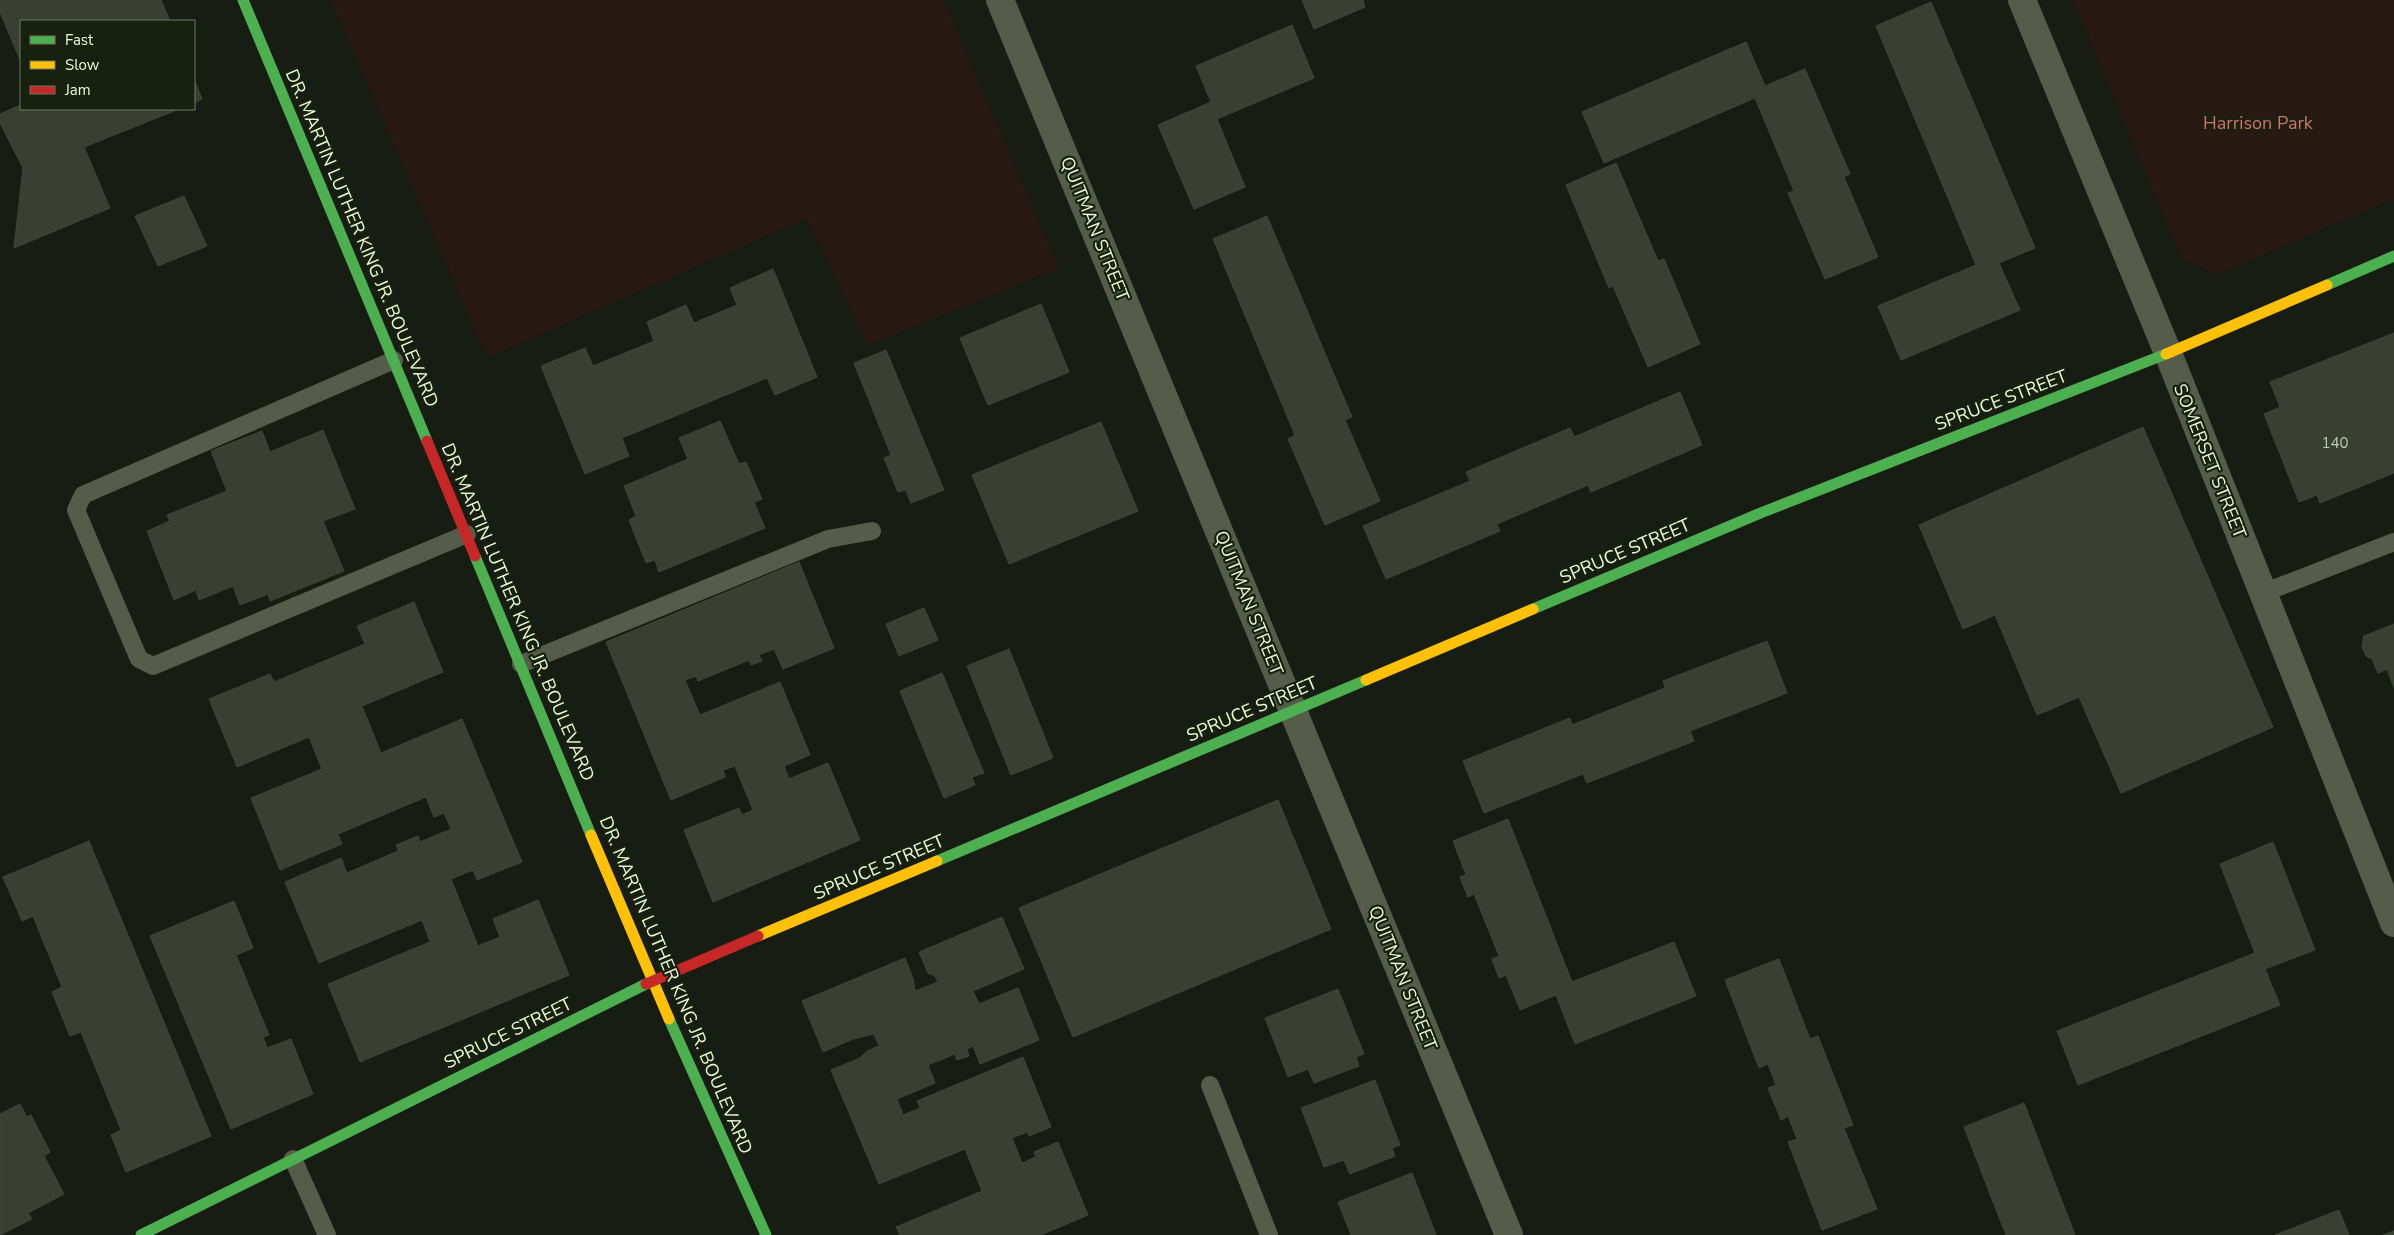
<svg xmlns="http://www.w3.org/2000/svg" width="2394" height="1235" font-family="'Nunito Sans',sans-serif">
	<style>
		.green { fill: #281a13 }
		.building { fill: #393f32; stroke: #3e4636 }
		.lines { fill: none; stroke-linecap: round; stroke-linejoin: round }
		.lane { stroke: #555d4a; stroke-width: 18 }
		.street { stroke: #555d4a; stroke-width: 28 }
		.fast { stroke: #4caf50; stroke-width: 11 }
		.slow { stroke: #ffc107; stroke-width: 11 }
		.jam { stroke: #c62828; stroke-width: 11 }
		.labels { text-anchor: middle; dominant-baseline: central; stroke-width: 4.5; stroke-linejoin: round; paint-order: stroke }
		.number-label { font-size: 15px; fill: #bdccac }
		.park-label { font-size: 18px; fill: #d47067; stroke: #182110 }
		.street-label { font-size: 18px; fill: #e9fbd4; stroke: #182110 }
	</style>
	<rect width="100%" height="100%" fill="#181d14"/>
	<g class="green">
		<path d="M331 0H943L1058 268 868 345 807 218 487 357Z"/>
		<path d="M2073 0H2394V198L2217 274 2182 259Z"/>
	</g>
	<g class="building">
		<path d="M0 0H161L170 21H21V62L0 12Z"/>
		<path d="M1302 0H1363L1365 7 1314 29Z"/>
		<path d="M1931 2 2035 248 1999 263 2020 310 1901 360 1878 306 1976 265 1876 26Z"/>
		<path d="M1292 25 1314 78 1217 119 1245 187 1194 209 1158 125 1211 102 1196 66Z"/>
		<path d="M1746 42 1765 86 1805 69 1850 174 1844 177 1878 257 1825 279 1788 193 1794 191 1755 98 1604 163 1582 112Z"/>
		<path d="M194 79 202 99 194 103Z"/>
		<path d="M21 105V109H179L84 147 110 208 14 248 23 168 0 123V114Z"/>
		<path d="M1616 163 1658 261 1664 259 1700 344 1648 367 1613 286 1609 288 1566 185Z"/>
		<path d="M184 196 207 246 158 266 135 216Z"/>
		<path d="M1267 216 1352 417 1345 420 1380 501 1325 525 1288 439 1295 435 1213 239Z"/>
		<path d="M773 269 817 377 775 395 767 378 622 438 629 456 585 474 541 366 585 348 593 366 654 341 647 322 686 305 694 323 737 305 730 288Z"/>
		<path d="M1041 304 1069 372 988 405 960 338Z"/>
		<path d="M2394 333V473L2320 503 2317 495 2299 502 2264 414 2280 407 2270 382Z"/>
		<path d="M886 350 944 490 911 503 906 490 898 492 884 458 891 455 854 363Z"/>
		<path d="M1680 392 1702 445 1591 492 1588 485 1497 524 1500 531 1386 579 1363 526 1470 481 1466 472 1570 428 1574 437Z"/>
		<path d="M720 421 739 464 746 462 762 499 754 502 765 528 659 572 655 560 646 563 629 520 636 516 624 486 688 459 679 438Z"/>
		<path d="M1101 422 1138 511 1009 564 972 475Z"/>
		<path d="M2143 427 2273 727 2121 793 2079 697 2037 715 1995 615 1963 629 1919 525Z"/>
		<path d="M323 430 355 509 323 521 344 571 270 601 268 594 240 605 233 586 199 600 196 590 174 600 147 531 170 521 167 515 227 491 211 451 262 431 270 452Z"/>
		<path d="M799 562 834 648 783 669 774 649 759 655 762 661 751 665 749 660 698 681 696 676 685 680 700 715 780 682 810 755 784 766 789 779 828 763 860 840 713 902 684 830 739 808 742 815 753 810 735 766 723 770 725 777 671 800 606 642Z"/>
		<path d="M414 602 443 672 362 706 381 753 462 719 522 862 477 880 473 870 451 879 478 946 500 937 493 919 538 900 569 975 360 1062 328 984 430 942 422 920 319 963 285 882 341 858 347 873 398 851 396 845 418 836 420 842 451 829 444 813 434 817 426 797 338 834 342 844 280 870 251 798 322 769 309 737 237 767 209 699 270 674 274 682 365 644 357 626Z"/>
		<path d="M924 608 938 640 899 656 886 624Z"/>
		<path d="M2394 624V688L2387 669 2378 673 2372 659 2366 656 2362 647 2364 636Z"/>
		<path d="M1767 641 1787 693 1690 731 1694 741 1587 783 1583 774 1484 813 1463 761 1570 718 1572 725 1665 688 1663 681Z"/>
		<path d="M1009 649 1053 758 1011 775 967 666Z"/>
		<path d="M942 673 984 773 972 777 975 785 944 798 900 691Z"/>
		<path d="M1278 800 1331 929 1073 1037 1019 908Z"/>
		<path d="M1508 819 1572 982 1674 942 1696 996 1575 1044 1556 995 1520 1010 1506 975 1499 978 1492 959 1499 956 1474 894 1468 897 1460 877 1466 875 1453 841Z"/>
		<path d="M89 841 211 1136 126 1172 111 1135 121 1130 81 1032 70 1036 52 992 62 987 33 916 22 921 3 877Z"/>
		<path d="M2273 842 2315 950 2265 969 2280 1005 2078 1085 2057 1031 2255 953 2220 864Z"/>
		<path d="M234 901 253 948 236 955 269 1035 263 1037 267 1048 291 1039 313 1094 231 1129 150 936Z"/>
		<path d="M1002 917 1024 969 973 991 979 1004 1018 988 1039 1040 980 1064 973 1046 967 1049 969 1056 957 1060 955 1054 928 1065 935 1083 897 1099 903 1115 920 1108 917 1101 1023 1057 1051 1127 1029 1136 1027 1132 1012 1138 1022 1163 1036 1157 1034 1152 1058 1142 1088 1215 1041 1235H900L896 1227 982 1191 965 1149 879 1184 831 1070 860 1058 867 1051 879 1046 874 1034 853 1039 823 1052 802 1001 905 958 913 979 915 991 938 982 935 976 928 973 919 952Z"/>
		<path d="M1779 959 1810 1039 1818 1036 1853 1125 1844 1128 1877 1209 1822 1230 1788 1142 1797 1139 1788 1116 1781 1120 1768 1088 1776 1085 1768 1064 1759 1068 1725 980Z"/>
		<path d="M1338 989 1364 1054 1356 1057 1359 1066 1314 1083 1308 1069 1288 1077 1265 1018Z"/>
		<path d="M1375 1080 1400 1145 1392 1148 1395 1156 1350 1174 1344 1160 1324 1167 1301 1108Z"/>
		<path d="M2024 1103 2075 1235H2006L1964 1127Z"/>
		<path d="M20 1104 27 1117 31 1115 50 1152 44 1156 64 1194 28 1213 32 1219 0 1235V1114Z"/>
		<path d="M1412 1173 1436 1235H1351L1338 1202Z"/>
		<path d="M2339 1210 2349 1235H2275Z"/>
		<path d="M2394 1231V1235H2383Z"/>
	</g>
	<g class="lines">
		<g class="lane">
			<path d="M394 360 83 495 76 510 139 659 153 666 467 534"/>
			<path d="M2263 593 2394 542"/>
			<path d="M521 664 828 539 872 531"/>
			<path d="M1210 1085 1269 1235"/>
			<path d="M293 1159 327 1235"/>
		</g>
		<g class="street">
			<path d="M1000 0 1509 1235"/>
			<path d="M2022 0 2168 353 2394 923"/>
		</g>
		<g class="fast">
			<path d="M243 0 427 441"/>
			<path d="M2327 285 2394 256"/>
			<path d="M475 556 591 835"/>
			<path d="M1533 609 1763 512 2166 354"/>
			<path d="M937 861 1366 680"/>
			<path d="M669 1019 766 1235"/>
			<path d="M141 1235 646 984"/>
		</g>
		<g class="slow">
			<path d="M2166 354 2327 285"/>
			<path d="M1366 680 1533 609"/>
			<path d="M591 835 669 1019"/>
			<path d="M758 936 937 861"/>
		</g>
		<g class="jam">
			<path d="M427 441 475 556"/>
			<path d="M646 984 758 936"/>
		</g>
	</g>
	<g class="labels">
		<g class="number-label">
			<text x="2335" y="443">140</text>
		</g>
		<g class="park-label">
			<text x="2258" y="123">Harrison Park</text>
		</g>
		<g class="street-label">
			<text transform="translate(1095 229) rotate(68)">QUITMAN STREET</text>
			<text transform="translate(362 238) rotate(67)">DR. MARTIN LUTHER KING JR. BOULEVARD</text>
			<text transform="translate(2001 400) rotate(-21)">SPRUCE STREET</text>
			<text transform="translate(2210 461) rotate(68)">SOMERSET STREET</text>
			<text transform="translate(1625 551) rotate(-23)">SPRUCE STREET</text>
			<text transform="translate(1249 603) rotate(68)">QUITMAN STREET</text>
			<text transform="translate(518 612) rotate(67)">DR. MARTIN LUTHER KING JR. BOULEVARD</text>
			<text transform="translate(1252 709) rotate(-23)">SPRUCE STREET</text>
			<text transform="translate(879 867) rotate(-23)">SPRUCE STREET</text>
			<text transform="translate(1403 978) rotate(68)">QUITMAN STREET</text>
			<text transform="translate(676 985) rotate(67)">DR. MARTIN LUTHER KING JR. BOULEVARD</text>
			<text transform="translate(508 1033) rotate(-26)">SPRUCE STREET</text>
		</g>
	</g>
	<rect x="20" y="20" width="175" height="90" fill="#182110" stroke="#6c785e"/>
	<rect x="30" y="36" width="25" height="8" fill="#4caf50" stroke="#6c785e"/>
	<text x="65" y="45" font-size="15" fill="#e9fbd4">Fast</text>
	<rect x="30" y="61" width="25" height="8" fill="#ffc107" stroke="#6c785e"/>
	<text x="65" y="70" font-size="15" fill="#e9fbd4">Slow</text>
	<rect x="30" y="86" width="25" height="8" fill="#c62828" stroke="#6c785e"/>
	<text x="65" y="95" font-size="15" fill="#e9fbd4">Jam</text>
</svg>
